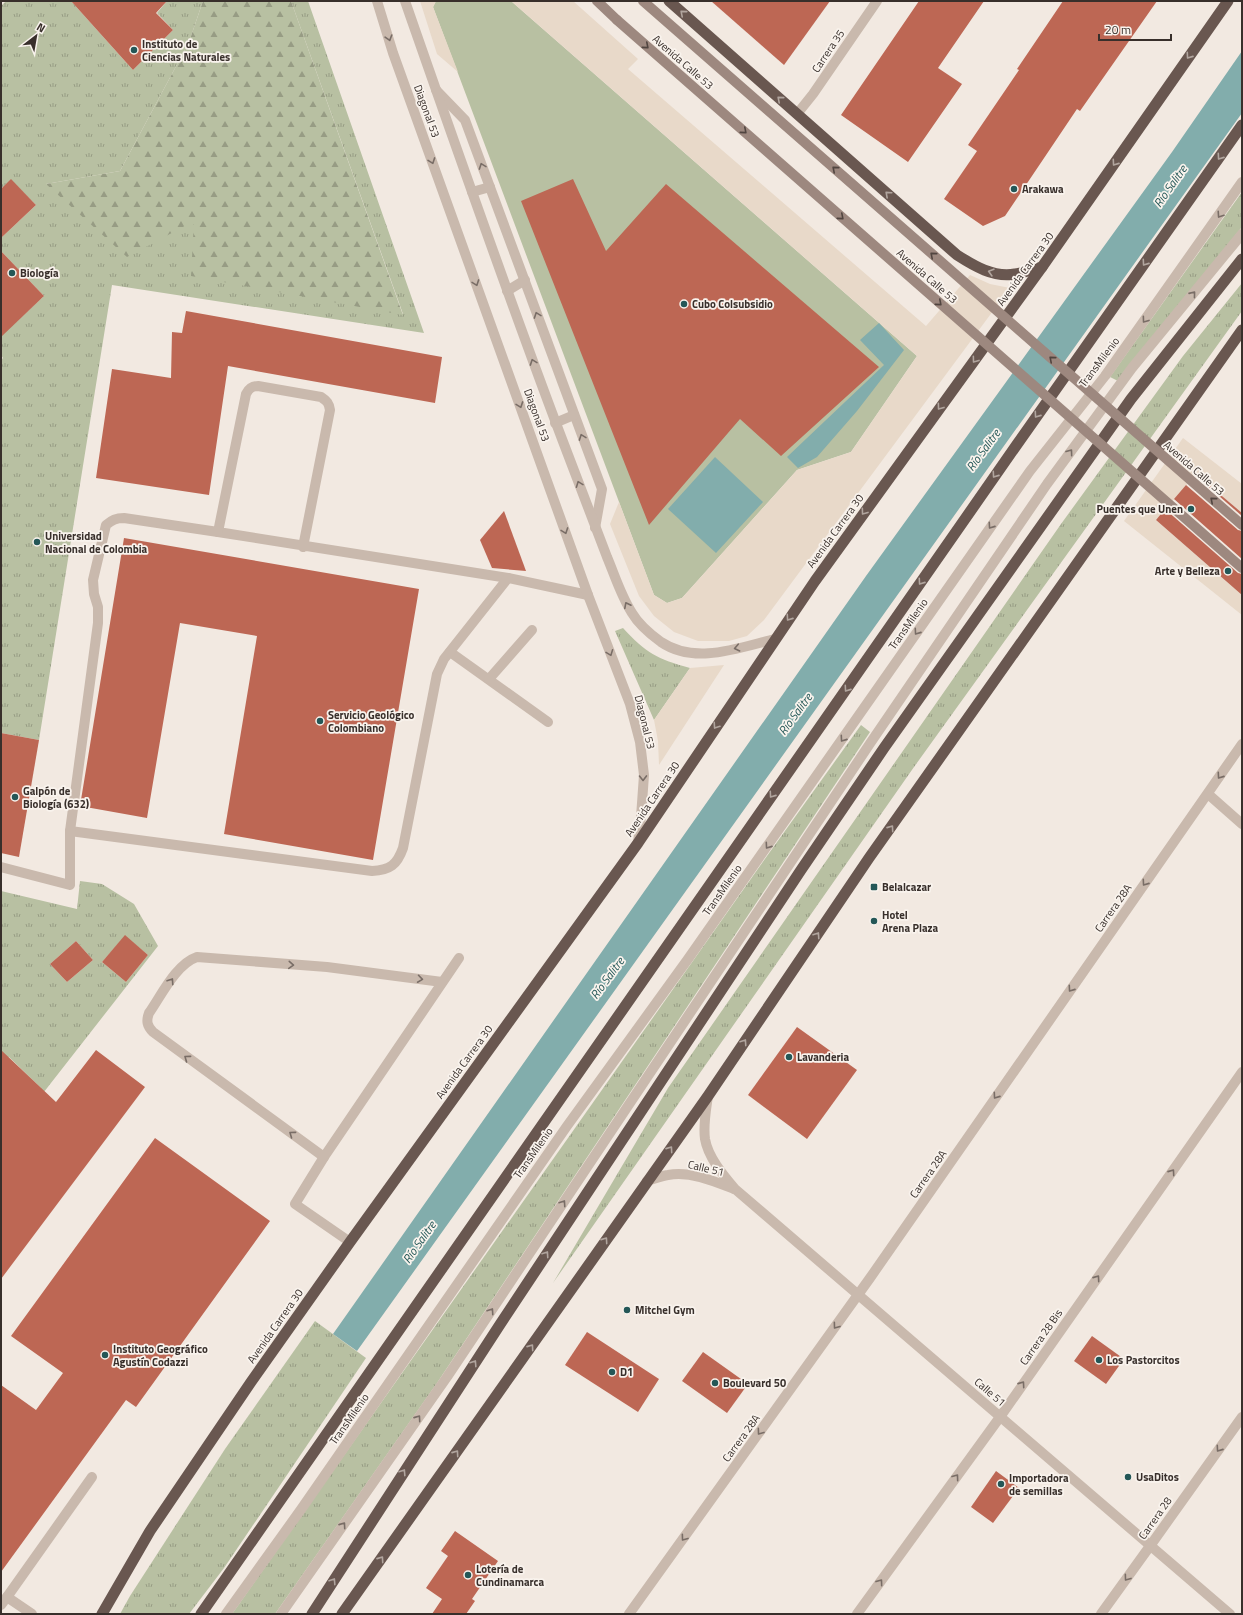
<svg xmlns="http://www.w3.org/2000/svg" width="1243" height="1615" font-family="'Titillium Web',sans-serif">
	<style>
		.grass { fill: url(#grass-tufts); fill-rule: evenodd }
		.forest { fill: url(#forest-firs) }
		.green { fill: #b8c0a2 }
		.plaza { fill: #e8d9c9 }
		.water { fill: #82adac }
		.building { fill: #bd6754 }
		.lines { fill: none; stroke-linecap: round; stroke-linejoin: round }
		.service { stroke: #c9b9ad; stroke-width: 10 }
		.minor { stroke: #c9b9ad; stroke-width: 10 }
		.tertiary { stroke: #c9b9ad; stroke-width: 10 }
		.secondary { stroke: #9d887f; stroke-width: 10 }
		.trunk { stroke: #695750; stroke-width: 11 }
		.secondary-bridge { stroke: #9d887f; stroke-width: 10 }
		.oneway { stroke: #b1a59e }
		.oneway2 { stroke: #796d66 }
		.oneway3 { stroke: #514540 }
		.poi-dot { fill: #245757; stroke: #f9f3ed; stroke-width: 1.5 }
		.labels { text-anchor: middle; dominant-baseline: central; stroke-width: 3.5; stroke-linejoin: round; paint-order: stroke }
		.poi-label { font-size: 11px; font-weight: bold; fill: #382f2b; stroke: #f9f3ed; text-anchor: start }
		.street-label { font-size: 11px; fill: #382f2b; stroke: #f9f3ed }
		.water-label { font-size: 12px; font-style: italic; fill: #245757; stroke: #f9f3ed }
	</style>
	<defs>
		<pattern id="grass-tufts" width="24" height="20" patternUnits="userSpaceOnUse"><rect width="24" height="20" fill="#b8c0a2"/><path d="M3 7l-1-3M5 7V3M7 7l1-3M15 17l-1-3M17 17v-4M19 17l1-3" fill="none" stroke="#979c84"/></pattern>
		<pattern id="forest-firs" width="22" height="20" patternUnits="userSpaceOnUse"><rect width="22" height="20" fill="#b8c0a2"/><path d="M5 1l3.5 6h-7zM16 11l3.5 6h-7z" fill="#979c84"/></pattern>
	</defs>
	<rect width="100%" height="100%" fill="#f2e9e1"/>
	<g class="grass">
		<path d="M6 1H71L133 70 173 30 157 13 167 1H203L189 42 120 171 46 184 194 220 403 314 291 1H308L424 333 112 285 39 740 1 733V360L3 358 1 355V311L14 324 44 296 1 251V238L36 205 11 180 1 189V6Z"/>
		<path d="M1242 192V227L1118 381 1110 377Z"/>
		<path d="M1242 283V311L914 767 553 1283 668 1088 1061 524 1183 356Z"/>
		<path d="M623 628C646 653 657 659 690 668L654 720 615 631Z"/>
		<path d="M861 725 870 732 437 1383 275 1614H232L767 856Z"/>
		<path d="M80 881 102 884 134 904 158 946 1 1147 41 1088 9 1057 1 1065V891L77 909ZM125 936 148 955 126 982 102 962ZM76 941 93 960 67 982 50 964Z"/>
		<path d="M315 1321 366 1358 224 1568 189 1614H120L130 1596 225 1449Z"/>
	</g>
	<path class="forest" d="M203 1H291L403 315 191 276 194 221 127 257 46 184 120 171 189 42Z"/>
	<path class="green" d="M436 1H511L917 356 851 452 797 470 682 598 667 603 654 595 433 7Z"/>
	<g class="plaza">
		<path d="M420 1H436L433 7 458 72 437 54Z"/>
		<path d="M511 1H573L638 59 628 69 926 326 970 275 990 284 1010 288 764 620 747 636 729 641H698L674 632 654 616 639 596 610 524 619 502 654 595 667 603 682 598 797 470 851 452 917 356Z"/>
		<path d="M1183 438 1242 484V513L1196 474 1156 520 1234 588 1242 579V615L1124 521Z"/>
		<path d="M724 665 659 765 658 741 654 720 690 668Z"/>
	</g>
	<g class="water">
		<path d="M1242 51V113L357 1351 333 1334 866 576 1172 152Z"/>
		<path d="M879 323 904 350 857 411 817 457 798 468 787 457 884 365 860 340Z"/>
		<path d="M715 457 763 502 716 553 668 509Z"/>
	</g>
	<g class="building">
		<path d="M71 1H167L156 13 173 30 133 70Z"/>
		<path d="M711 1H830L784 65Z"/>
		<path d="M919 1H984L938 68 962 84 908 162 841 115Z"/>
		<path d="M1063 1H1157L1080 111 1077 109 1005 216 983 226 944 199 977 151 968 145 1019 70 1017 69Z"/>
		<path d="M11 179 36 205 1 238V189Z"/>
		<path d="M573 179 606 251 666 184 879 367 781 456 740 419 649 525 521 201Z"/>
		<path d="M1 251 44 296 1 337Z"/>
		<path d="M186 311 442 357 435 403 228 366 209 495 96 478 112 369 171 378 172 332 182 333Z"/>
		<path d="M1196 474 1242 513V516L1195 475Z"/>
		<path d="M1186 485 1238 530 1242 531V559L1174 499Z"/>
		<path d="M1165 509 1238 573 1242 574V595L1156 520Z"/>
		<path d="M504 511 526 571 492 568 480 540Z"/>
		<path d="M124 538 419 589 373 860 224 834 257 636 180 623 147 818 80 806Z"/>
		<path d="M1 733 39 740 19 857 1 853Z"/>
		<path d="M125 935 148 955 126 982 102 962Z"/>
		<path d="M76 941 93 960 67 982 50 964Z"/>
		<path d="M797 1027 857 1070 807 1139 748 1095Z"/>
		<path d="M1 1050 56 1102 96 1050 145 1087 1 1279Z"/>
		<path d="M155 1138 270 1221 136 1407 126 1400 1 1572V1385L36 1410 63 1373 11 1336Z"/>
		<path d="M587 1332 659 1379 638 1412 565 1365Z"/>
		<path d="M1092 1336 1124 1359 1106 1384 1074 1361Z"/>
		<path d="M703 1352 748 1384 727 1413 682 1381Z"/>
		<path d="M996 1471 1019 1488 993 1523 971 1507Z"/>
		<path d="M455 1531 498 1561 472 1599 475 1601 466 1614H432L442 1599 426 1588 448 1556 441 1551Z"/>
	</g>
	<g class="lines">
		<g class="service">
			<path d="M436 90 465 120 602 489 595 528"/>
			<path d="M472 192 490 187"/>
			<path d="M507 291 525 280"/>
			<path d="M555 423 574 415"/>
			<path d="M303 547 330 410C329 403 327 401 321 397L258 386C252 386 249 388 246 394L218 532 508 578 588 595"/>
			<path d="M450 652 548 722"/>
			<path d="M489 679 532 630"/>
			<path d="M70 831 372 871C390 870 397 865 403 848L437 674 444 659 508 578"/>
			<path d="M1 867 70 885V831L98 623V607L94 594 93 580 106 525C112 520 116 518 124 518L218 532"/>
			<path d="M324 1157 153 1032C147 1026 146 1021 149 1013 161 996 176 964 197 957L327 967 442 982"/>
			<path d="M350 1242 295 1204 324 1157 459 958"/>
			<path d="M7 1597 92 1477"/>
			<path d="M1 1605 7 1597 32 1614"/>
			<path d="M226 1614 302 1508 567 1126 688 959 1030 471 1105 376 1242 182"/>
			<path d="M281 1614 447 1377 871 742 1047 484 1132 368 1242 234"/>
		</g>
		<g class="minor">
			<path d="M797 114 813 94 877 1"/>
			<path d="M1208 794 1242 824"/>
			<path d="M629 1614 870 1278 1242 744"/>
			<path d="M857 1614 1000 1417 1242 1072"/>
			<path d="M1101 1614 1150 1546"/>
		</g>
		<g class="tertiary">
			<path d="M377 1 393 53 588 595 630 704 640 742 644 775 641 817 638 843"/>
			<path d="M405 1C456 147 507 294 562 439 577 479 592 518 607 557 615 576 621 596 632 613 639 625 650 634 661 642 695 665 738 648 775 639"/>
			<path d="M708 1096C706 1110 703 1125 705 1139 708 1157 723 1175 735 1189L1230 1614"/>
			<path d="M647 1181C654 1179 661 1176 668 1175 691 1171 714 1181 734 1189"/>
			<path d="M1150 1546 1242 1417"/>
		</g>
		<path class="secondary" d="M597 1 617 20"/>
		<g class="trunk">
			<path d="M669 1 957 255C974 266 994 278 1015 274 1024 273 1033 269 1042 267"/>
			<path d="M102 1614 150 1531 251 1382 350 1242 638 843 815 581 1042 267 1228 1"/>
			<path d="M201 1614 1018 443 1242 125"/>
			<path d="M312 1614 499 1326 801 870 884 748 1131 399 1242 259"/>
			<path d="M342 1614 708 1096 869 858 1242 330"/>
		</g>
		<g class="secondary-bridge">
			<path d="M643 1 1242 525"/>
			<path d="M617 20 1242 568"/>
		</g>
	</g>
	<defs><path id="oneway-chevron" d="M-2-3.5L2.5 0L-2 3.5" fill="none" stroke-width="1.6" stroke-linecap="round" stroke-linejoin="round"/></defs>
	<g class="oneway">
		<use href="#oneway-chevron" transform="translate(683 13) rotate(-139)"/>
		<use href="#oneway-chevron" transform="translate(1189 56) rotate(125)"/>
		<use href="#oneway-chevron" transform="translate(780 99) rotate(-139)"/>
		<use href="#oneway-chevron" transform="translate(1220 157) rotate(125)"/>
		<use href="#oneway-chevron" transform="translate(1115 163) rotate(125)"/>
		<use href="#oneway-chevron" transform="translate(888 194) rotate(-138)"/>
		<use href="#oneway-chevron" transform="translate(1145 263) rotate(125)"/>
		<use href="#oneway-chevron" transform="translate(991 272) rotate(-164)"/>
		<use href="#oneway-chevron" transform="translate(975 360) rotate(126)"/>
		<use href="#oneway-chevron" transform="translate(940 407) rotate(126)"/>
		<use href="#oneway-chevron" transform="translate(1037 415) rotate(125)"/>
		<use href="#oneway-chevron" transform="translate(995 475) rotate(125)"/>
		<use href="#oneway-chevron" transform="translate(864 512) rotate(126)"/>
		<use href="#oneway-chevron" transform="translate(921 582) rotate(125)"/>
		<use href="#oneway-chevron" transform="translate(789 618) rotate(125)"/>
		<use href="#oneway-chevron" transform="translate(847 689) rotate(125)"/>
		<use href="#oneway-chevron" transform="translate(716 726) rotate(124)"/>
		<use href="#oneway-chevron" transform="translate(772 795) rotate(125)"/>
		<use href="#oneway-chevron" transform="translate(891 828) rotate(-55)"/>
		<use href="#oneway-chevron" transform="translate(817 935) rotate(-56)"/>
		<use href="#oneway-chevron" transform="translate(744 1042) rotate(-56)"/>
		<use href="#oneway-chevron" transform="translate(670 1149) rotate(-55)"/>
		<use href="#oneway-chevron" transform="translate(605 1240) rotate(-55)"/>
		<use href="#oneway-chevron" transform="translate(546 1254) rotate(-56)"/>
		<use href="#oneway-chevron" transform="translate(531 1347) rotate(-55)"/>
		<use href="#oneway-chevron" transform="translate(474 1363) rotate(-57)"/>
		<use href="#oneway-chevron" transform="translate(456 1453) rotate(-55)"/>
		<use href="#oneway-chevron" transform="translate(403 1472) rotate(-57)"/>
		<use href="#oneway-chevron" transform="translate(381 1559) rotate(-55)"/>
		<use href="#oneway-chevron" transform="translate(333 1581) rotate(-57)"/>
	</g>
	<g class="oneway2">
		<use href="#oneway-chevron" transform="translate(389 38) rotate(73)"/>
		<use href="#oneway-chevron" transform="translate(432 161) rotate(70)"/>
		<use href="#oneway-chevron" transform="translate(482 166) rotate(-110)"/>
		<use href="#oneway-chevron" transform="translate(1220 215) rotate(124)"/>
		<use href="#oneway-chevron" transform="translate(476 283) rotate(70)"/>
		<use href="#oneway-chevron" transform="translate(1193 294) rotate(-51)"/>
		<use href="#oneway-chevron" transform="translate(537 315) rotate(-110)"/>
		<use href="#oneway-chevron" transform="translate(1145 320) rotate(126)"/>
		<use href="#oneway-chevron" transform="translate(533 362) rotate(-110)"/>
		<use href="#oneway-chevron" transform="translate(520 405) rotate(70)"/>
		<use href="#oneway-chevron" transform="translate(582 437) rotate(-110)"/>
		<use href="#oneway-chevron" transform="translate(1070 452) rotate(-54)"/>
		<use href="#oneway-chevron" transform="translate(579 484) rotate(-111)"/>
		<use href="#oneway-chevron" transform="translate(991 526) rotate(125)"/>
		<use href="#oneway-chevron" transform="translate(565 531) rotate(70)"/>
		<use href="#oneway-chevron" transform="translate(627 605) rotate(-117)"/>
		<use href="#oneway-chevron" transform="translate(917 632) rotate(125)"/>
		<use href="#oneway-chevron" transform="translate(737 648) rotate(168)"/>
		<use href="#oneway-chevron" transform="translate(610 653) rotate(69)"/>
		<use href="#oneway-chevron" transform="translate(843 739) rotate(125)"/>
		<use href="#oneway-chevron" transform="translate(1220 776) rotate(125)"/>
		<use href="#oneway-chevron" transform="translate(643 778) rotate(89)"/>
		<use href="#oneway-chevron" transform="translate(768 846) rotate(125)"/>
		<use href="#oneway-chevron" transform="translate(1145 883) rotate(125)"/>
		<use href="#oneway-chevron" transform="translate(291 965) rotate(4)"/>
		<use href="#oneway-chevron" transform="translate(420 979) rotate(8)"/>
		<use href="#oneway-chevron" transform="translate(171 981) rotate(-56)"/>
		<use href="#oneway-chevron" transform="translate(1071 989) rotate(125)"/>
		<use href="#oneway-chevron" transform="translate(187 1058) rotate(-144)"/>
		<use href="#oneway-chevron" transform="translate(996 1096) rotate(125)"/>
		<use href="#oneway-chevron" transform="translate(292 1134) rotate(-144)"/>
		<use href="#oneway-chevron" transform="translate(1172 1172) rotate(-55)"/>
		<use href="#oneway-chevron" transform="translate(563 1203) rotate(-56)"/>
		<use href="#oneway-chevron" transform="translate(1097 1278) rotate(-55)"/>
		<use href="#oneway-chevron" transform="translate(491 1311) rotate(-56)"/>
		<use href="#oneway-chevron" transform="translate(836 1326) rotate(126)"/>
		<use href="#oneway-chevron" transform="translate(1022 1384) rotate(-55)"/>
		<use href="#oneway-chevron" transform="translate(418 1418) rotate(-55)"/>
		<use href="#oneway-chevron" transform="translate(760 1432) rotate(126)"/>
		<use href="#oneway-chevron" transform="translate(1219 1449) rotate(125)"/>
		<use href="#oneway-chevron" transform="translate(956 1477) rotate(-54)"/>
		<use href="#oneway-chevron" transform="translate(343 1525) rotate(-55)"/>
		<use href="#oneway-chevron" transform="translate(684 1538) rotate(126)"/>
		<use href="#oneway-chevron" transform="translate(1127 1578) rotate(126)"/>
		<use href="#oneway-chevron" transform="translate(880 1582) rotate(-54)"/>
	</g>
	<g class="oneway3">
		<use href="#oneway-chevron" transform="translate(646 46) rotate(41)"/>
		<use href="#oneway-chevron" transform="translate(744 131) rotate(41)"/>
		<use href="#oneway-chevron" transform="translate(835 169) rotate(-139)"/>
		<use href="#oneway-chevron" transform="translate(841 217) rotate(41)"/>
		<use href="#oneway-chevron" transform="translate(933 255) rotate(-139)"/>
		<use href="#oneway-chevron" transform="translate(939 303) rotate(41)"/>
		<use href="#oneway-chevron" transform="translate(1052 359) rotate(-139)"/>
		<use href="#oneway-chevron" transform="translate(1213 500) rotate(-139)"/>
	</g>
	<g class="poi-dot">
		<circle cx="134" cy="50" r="4"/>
		<circle cx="1014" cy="189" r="4"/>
		<circle cx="12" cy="273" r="4"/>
		<circle cx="684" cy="304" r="4"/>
		<circle cx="1191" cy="509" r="4"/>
		<circle cx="37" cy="542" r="4"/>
		<circle cx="1228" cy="571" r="4"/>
		<circle cx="320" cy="721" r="4"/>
		<circle cx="15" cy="797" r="4"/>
		<rect x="870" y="883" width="8" height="8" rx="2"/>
		<circle cx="874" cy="921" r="4"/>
		<circle cx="789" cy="1057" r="4"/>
		<circle cx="627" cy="1310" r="4"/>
		<circle cx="105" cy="1355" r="4"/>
		<circle cx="1099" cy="1360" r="4"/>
		<circle cx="612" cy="1372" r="4"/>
		<circle cx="715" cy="1383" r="4"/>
		<circle cx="1128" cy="1477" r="4"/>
		<circle cx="1001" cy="1484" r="4"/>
		<circle cx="468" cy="1575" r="4"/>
	</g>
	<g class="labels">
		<g class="poi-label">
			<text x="142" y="44">Instituto de<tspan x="142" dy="13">Ciencias Naturales</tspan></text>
			<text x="1022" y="189">Arakawa</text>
			<text x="20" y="273">Biología</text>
			<text x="692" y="304">Cubo Colsubsidio</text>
			<text x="1183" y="509" text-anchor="end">Puentes que Unen</text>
			<text x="45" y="536">Universidad<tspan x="45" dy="13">Nacional de Colombia</tspan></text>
			<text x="1220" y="571" text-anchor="end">Arte y Belleza</text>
			<text x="328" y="715">Servicio Geológico<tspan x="328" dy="13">Colombiano</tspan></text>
			<text x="23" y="791">Galpón de<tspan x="23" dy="13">Biología (632)</tspan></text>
			<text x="882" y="887">Belalcazar</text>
			<text x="882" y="915">Hotel<tspan x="882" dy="13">Arena Plaza</tspan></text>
			<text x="797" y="1057">Lavanderia</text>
			<text x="635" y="1310">Mitchel Gym</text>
			<text x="113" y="1349">Instituto Geográfico<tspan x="113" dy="13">Agustín Codazzi</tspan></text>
			<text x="1107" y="1360">Los Pastorcitos</text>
			<text x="620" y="1372">D1</text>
			<text x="723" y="1383">Boulevard 50</text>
			<text x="1136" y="1477">UsaDitos</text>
			<text x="1009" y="1478">Importadora<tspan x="1009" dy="13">de semillas</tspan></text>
			<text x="476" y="1569">Lotería de<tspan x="476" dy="13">Cundinamarca</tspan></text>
		</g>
		<g class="street-label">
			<text transform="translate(828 51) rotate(-56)">Carrera 35</text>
			<text transform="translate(683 62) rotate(41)">Avenida Calle 53</text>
			<text transform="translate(427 111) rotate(70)">Diagonal 53</text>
			<text transform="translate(1025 269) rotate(-54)">Avenida Carrera 30</text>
			<text transform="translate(927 276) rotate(41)">Avenida Calle 53</text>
			<text transform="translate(1099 362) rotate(-53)">TransMilenio</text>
			<text transform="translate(537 415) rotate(70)">Diagonal 53</text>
			<text transform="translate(1194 468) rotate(41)">Avenida Calle 53</text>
			<text transform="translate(835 531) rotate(-54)">Avenida Carrera 30</text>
			<text transform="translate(908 624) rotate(-55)">TransMilenio</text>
			<text transform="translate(645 722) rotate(76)">Diagonal 53</text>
			<text transform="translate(652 799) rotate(-56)">Avenida Carrera 30</text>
			<text transform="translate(722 890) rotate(-55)">TransMilenio</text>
			<text transform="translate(1113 908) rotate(-55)">Carrera 28A</text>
			<text transform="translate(464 1062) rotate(-54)">Avenida Carrera 30</text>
			<text transform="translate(533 1153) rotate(-55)">TransMilenio</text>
			<text transform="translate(706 1168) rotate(13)">Calle 51</text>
			<text transform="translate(928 1174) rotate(-55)">Carrera 28A</text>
			<text transform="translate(275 1326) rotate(-55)">Avenida Carrera 30</text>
			<text transform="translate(1041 1337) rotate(-55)">Carrera 28 Bis</text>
			<text transform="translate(990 1392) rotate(41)">Calle 51</text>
			<text transform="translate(349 1419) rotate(-55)">TransMilenio</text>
			<text transform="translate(741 1438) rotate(-54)">Carrera 28A</text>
			<text transform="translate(1155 1518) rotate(-55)">Carrera 28</text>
		</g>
		<g class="water-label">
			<text transform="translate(1170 186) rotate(-55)">Río Salitre</text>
			<text transform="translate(983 450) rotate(-54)">Río Salitre</text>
			<text transform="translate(795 714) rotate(-54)">Río Salitre</text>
			<text transform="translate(607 978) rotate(-54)">Río Salitre</text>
			<text transform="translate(419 1242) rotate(-55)">Río Salitre</text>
		</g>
	</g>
	<rect width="1243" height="1615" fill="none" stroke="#382f2b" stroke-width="4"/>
	<g transform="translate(36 36) rotate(31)" stroke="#f9f3ed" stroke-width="3" paint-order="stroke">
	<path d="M0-3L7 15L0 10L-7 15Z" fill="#382f2b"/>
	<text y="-6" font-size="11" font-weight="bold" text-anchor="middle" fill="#382f2b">N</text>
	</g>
	<path d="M1099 34v6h72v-6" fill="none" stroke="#382f2b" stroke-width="2"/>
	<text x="1105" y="34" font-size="12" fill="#382f2b" stroke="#f9f3ed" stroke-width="3" paint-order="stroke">20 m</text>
</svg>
